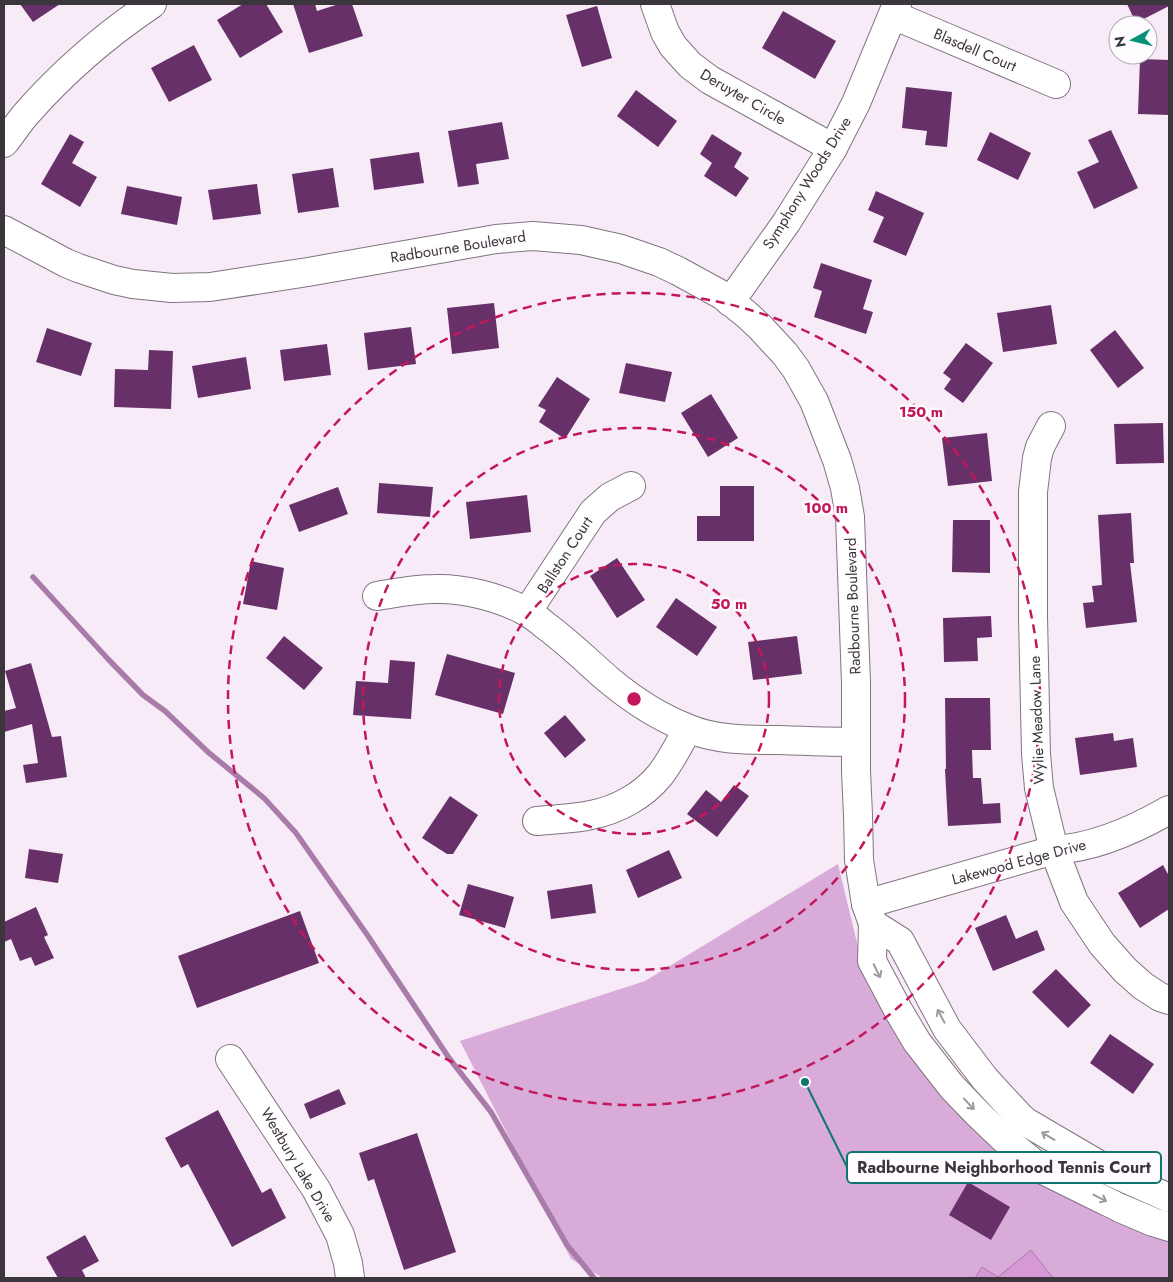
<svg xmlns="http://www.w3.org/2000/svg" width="1173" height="1282" font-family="Jost,sans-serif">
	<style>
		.green { fill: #d9abd9 }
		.water { fill: #d698d7; stroke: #a87ba8 }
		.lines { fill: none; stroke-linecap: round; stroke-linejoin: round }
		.stream { stroke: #a87ba8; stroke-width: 5.5 }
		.building { fill: #673068 }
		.minor-casing { stroke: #807480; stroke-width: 30 }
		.minor { stroke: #fff; stroke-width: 28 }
		.oneway { stroke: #9d9a9d }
		.ring { fill: none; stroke: #c2185b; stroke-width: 2.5; stroke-dasharray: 9 6 }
		.labels { text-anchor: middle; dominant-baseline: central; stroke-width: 5; stroke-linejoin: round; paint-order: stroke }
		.street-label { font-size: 15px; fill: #3b363b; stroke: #fffcff }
		.centre { fill: #c2185b; stroke: #fffcff; stroke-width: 2.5 }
		.ring-label { font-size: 15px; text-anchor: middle; font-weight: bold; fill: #c2185b; stroke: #fffcff; stroke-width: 5; stroke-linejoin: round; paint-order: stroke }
		.leader { fill: none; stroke: #0f766e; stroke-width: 2 }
		.callout-dot { fill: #0f766e; stroke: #fffcff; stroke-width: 2 }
		.callout { fill: #fffcff; stroke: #0f766e; stroke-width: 2 }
		.callout-label { font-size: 16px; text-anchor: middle; font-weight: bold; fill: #3b363b }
	</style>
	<rect width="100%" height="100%" fill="#f8ebf8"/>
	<path class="green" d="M838 864 858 947 883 1005 1026 1171 1107 1219 1169 1242V1278H603L571 1259 460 1041 645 981Z"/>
	<path class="water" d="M1031 1250 1053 1278H975L982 1267 998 1277Z"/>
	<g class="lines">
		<path class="stream" d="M33 577 108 659 143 695 165 711 208 752 264 798 296 833 368 936 449 1058 491 1112 567 1245 594 1278"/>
	</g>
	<g class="building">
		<path d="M20 4H60L33 22Z"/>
		<path d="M243 4H266L283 32 240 58 217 20Z"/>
		<path d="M293 4H315L317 11 339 4H352L363 36 309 53Z"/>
		<path d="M1127 4H1169V6L1136 23Z"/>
		<path d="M597 6 612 58 582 67 566 15Z"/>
		<path d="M783 11 836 41 815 79 762 48Z"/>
		<path d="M194 45 212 80 169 102 151 68Z"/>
		<path d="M1140 59 1169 60V115L1138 114Z"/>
		<path d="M906 87 952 92 947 147 925 145 927 131 902 128Z"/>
		<path d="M636 90 677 121 658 147 617 116Z"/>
		<path d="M502 122 509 159 476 164 479 184 458 187 448 131Z"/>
		<path d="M1111 130 1138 188 1094 209 1077 172 1099 162 1088 140Z"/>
		<path d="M990 132 1031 153 1018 180 977 160Z"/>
		<path d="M70 134 84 142 72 163 97 177 80 207 41 184Z"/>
		<path d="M712 134 742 153 734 167 749 178 736 197 704 176 712 163 700 154Z"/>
		<path d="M419 152 424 183 374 190 370 159Z"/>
		<path d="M333 168 339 207 298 213 292 174Z"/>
		<path d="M257 184 261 214 213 220 208 190Z"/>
		<path d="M127 186 182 197 177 225 121 214Z"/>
		<path d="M876 191 924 213 906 256 873 242 884 217 868 210Z"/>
		<path d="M821 263 872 280 863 309 873 312 866 334 814 317 822 291 813 288Z"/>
		<path d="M494 303 499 348 452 354 447 308Z"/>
		<path d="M1051 305 1057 344 1003 352 997 313Z"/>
		<path d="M411 327 416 364 368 370 364 333Z"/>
		<path d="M47 328 92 343 81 376 36 362Z"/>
		<path d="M1115 330 1144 368 1118 388 1090 350Z"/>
		<path d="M966 343 993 363 963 403 944 389 951 379 943 373Z"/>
		<path d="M327 344 331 375 284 381 280 350Z"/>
		<path d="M149 350 173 351 171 409 114 407 115 369 148 370Z"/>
		<path d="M246 357 251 389 198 398 192 366Z"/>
		<path d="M626 363 672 372 665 402 619 393Z"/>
		<path d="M557 377 590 399 565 439 539 422 546 410 538 406Z"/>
		<path d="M711 394 738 438 708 457 681 413Z"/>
		<path d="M1163 423 1164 463 1116 464 1114 424Z"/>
		<path d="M987 433 992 481 948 486 942 438Z"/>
		<path d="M379 483 433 487 430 517 377 513Z"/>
		<path d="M720 486H754V541H697V516H720Z"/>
		<path d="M338 487 348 514 299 532 289 505Z"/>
		<path d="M527 495 531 532 470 539 466 502Z"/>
		<path d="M1131 513 1134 563H1130L1137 622 1086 628 1083 603 1094 602 1092 586 1102 585 1098 515Z"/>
		<path d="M953 520H990V573L952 572Z"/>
		<path d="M617 558 645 600 617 618 590 576Z"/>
		<path d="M251 561 284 568 277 610 243 604Z"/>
		<path d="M676 598 717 627 697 656 656 627Z"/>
		<path d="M991 616 992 637 977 638 978 661 944 662 943 618Z"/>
		<path d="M284 636 323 668 304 690 266 658Z"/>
		<path d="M797 636 802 674 753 680 748 642Z"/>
		<path d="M447 654 515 673 503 714 435 695Z"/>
		<path d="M390 660 415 662 411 719 353 715 356 681 388 683Z"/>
		<path d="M31 663 52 737 61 736 67 777 26 783 23 765 38 763 32 724 4 732V711L16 708 5 671Z"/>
		<path d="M945 698H990L991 750H972L973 778H981L983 804 1000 803 1001 823 948 826 945 769H946Z"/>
		<path d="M565 715 586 740 565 758 544 733Z"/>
		<path d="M1113 733 1114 741 1133 738 1137 767 1080 775 1075 738Z"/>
		<path d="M734 785 749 796 717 837 687 814 706 790 721 802Z"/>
		<path d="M450 796 478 815 453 854H447L422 838Z"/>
		<path d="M29 849 63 854 58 883 25 878Z"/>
		<path d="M669 850 682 878 638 898 626 870Z"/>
		<path d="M1163 865 1169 876V909L1140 928 1118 893Z"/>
		<path d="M468 884 514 897 505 928 459 915Z"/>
		<path d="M592 884 596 913 551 919 547 891Z"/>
		<path d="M36 907 48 935 44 937 54 958 35 966 31 957 20 961 11 939 4 942V922Z"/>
		<path d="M300 911 319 963 197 1008 178 956Z"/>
		<path d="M1006 915 1016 939 1037 930 1045 950 993 971 975 928Z"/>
		<path d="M1056 969 1091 1005 1068 1028 1032 992Z"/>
		<path d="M1110 1034 1154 1064 1133 1094 1090 1063Z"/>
		<path d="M339 1089 346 1104 310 1119 304 1104Z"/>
		<path d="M218 1110 262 1193 271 1188 286 1218 232 1247 188 1164 181 1168 165 1138Z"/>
		<path d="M417 1133 456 1252 404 1270 374 1179 368 1181 359 1153Z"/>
		<path d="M968 1182 1010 1207 991 1240 949 1215Z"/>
		<path d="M85 1235 99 1261 82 1270 86 1278H58L46 1257Z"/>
	</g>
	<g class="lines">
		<g class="minor-casing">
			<g id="minor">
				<path d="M655 4 665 32 673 46 690 65 710 80 833 148"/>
				<path d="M893 15 1056 84"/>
				<path d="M4 143C12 133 19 122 27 113 64 71 106 35 152 4"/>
				<path d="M4 230 66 263 78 268 114 280 133 284 172 288 210 287 308 272 496 239 533 236 581 240 621 249 659 262 678 271 722 295 746 314 760 327 785 354 796 369 814 401 837 460 845 488 850 517 856 683V771L858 815 859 860 866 904 873 924 872 961 898 1010 917 1042 952 1087 978 1114 1003 1138 1041 1169 1120 1208 1153 1222 1169 1227"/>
				<path d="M730 302 786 223 833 148 856 103 897 4"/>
				<path d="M1051 426 1040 447 1037 458 1033 492V617L1036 754 1039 788 1054 850 1074 902 1102 944 1125 970 1143 986 1160 997 1169 1000"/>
				<path d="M377 596C396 593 415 589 434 589 463 588 499 597 525 611 533 615 540 621 546 626 569 643 588 662 610 681 633 700 659 717 687 728 715 740 746 740 776 740 803 741 829 742 856 742"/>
				<path d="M527 612 593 512 610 497 631 486"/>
				<path d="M537 821C555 819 573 819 591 815 617 810 643 796 660 775 671 761 679 744 688 729"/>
				<path d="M866 904 1054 850C1093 848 1136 829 1169 810"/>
				<path d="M873 924 900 941 947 1029 985 1079 1020 1117 1026 1122 1113 1173 1169 1198"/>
				<path d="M230 1059 316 1189 340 1235 348 1263 350 1278"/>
			</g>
		</g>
		<use href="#minor" class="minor"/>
	</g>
	<defs><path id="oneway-shaft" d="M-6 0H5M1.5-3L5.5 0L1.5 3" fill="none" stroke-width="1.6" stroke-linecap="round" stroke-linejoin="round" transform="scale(1.25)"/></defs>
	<g class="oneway">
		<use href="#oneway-shaft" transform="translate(877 971) rotate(64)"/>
		<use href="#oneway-shaft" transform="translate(941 1016) rotate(-118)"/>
		<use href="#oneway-shaft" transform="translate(969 1104) rotate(47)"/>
		<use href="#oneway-shaft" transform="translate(1048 1136) rotate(-149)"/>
		<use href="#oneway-shaft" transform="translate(1100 1198) rotate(27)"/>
	</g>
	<g class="ring">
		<circle cx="634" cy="699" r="135"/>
		<circle cx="634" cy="699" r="271"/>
		<circle cx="634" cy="699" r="406"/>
	</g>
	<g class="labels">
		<g class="street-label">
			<text transform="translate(975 50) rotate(23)">Blasdell Court</text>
			<text transform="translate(743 97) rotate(30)">Deruyter Circle</text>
			<text transform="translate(807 183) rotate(-58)">Symphony Woods Drive</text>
			<text transform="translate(458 247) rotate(-9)">Radbourne Boulevard</text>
			<text transform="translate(565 555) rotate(-57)">Ballston Court</text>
			<text transform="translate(853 606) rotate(-92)">Radbourne Boulevard</text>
			<text transform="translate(1037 720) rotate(-92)">Wylie Meadow Lane</text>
			<text transform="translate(1019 862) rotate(-15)">Lakewood Edge Drive</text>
			<text transform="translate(298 1165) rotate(59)">Westbury Lake Drive</text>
		</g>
	</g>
	<circle cx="634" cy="699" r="8" class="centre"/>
	<g class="ring-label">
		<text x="921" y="417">150 m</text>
		<text x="826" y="513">100 m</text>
		<text x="729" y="609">50 m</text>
	</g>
	<path class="leader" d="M805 1082L847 1167"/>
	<circle class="callout-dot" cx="805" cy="1082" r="5"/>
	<rect class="callout" x="847" y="1152" width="314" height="31" rx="5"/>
	<g class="callout-label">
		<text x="1004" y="1173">Radbourne Neighborhood Tennis Court</text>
	</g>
	<rect width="1173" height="1282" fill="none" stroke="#3b363b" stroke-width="10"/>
	<g transform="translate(1133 40) rotate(262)"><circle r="24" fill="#fffcff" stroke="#b1adb1"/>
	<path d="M0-4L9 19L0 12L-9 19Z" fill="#07917a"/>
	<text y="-8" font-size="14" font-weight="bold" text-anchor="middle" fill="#3b363b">N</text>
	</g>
</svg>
